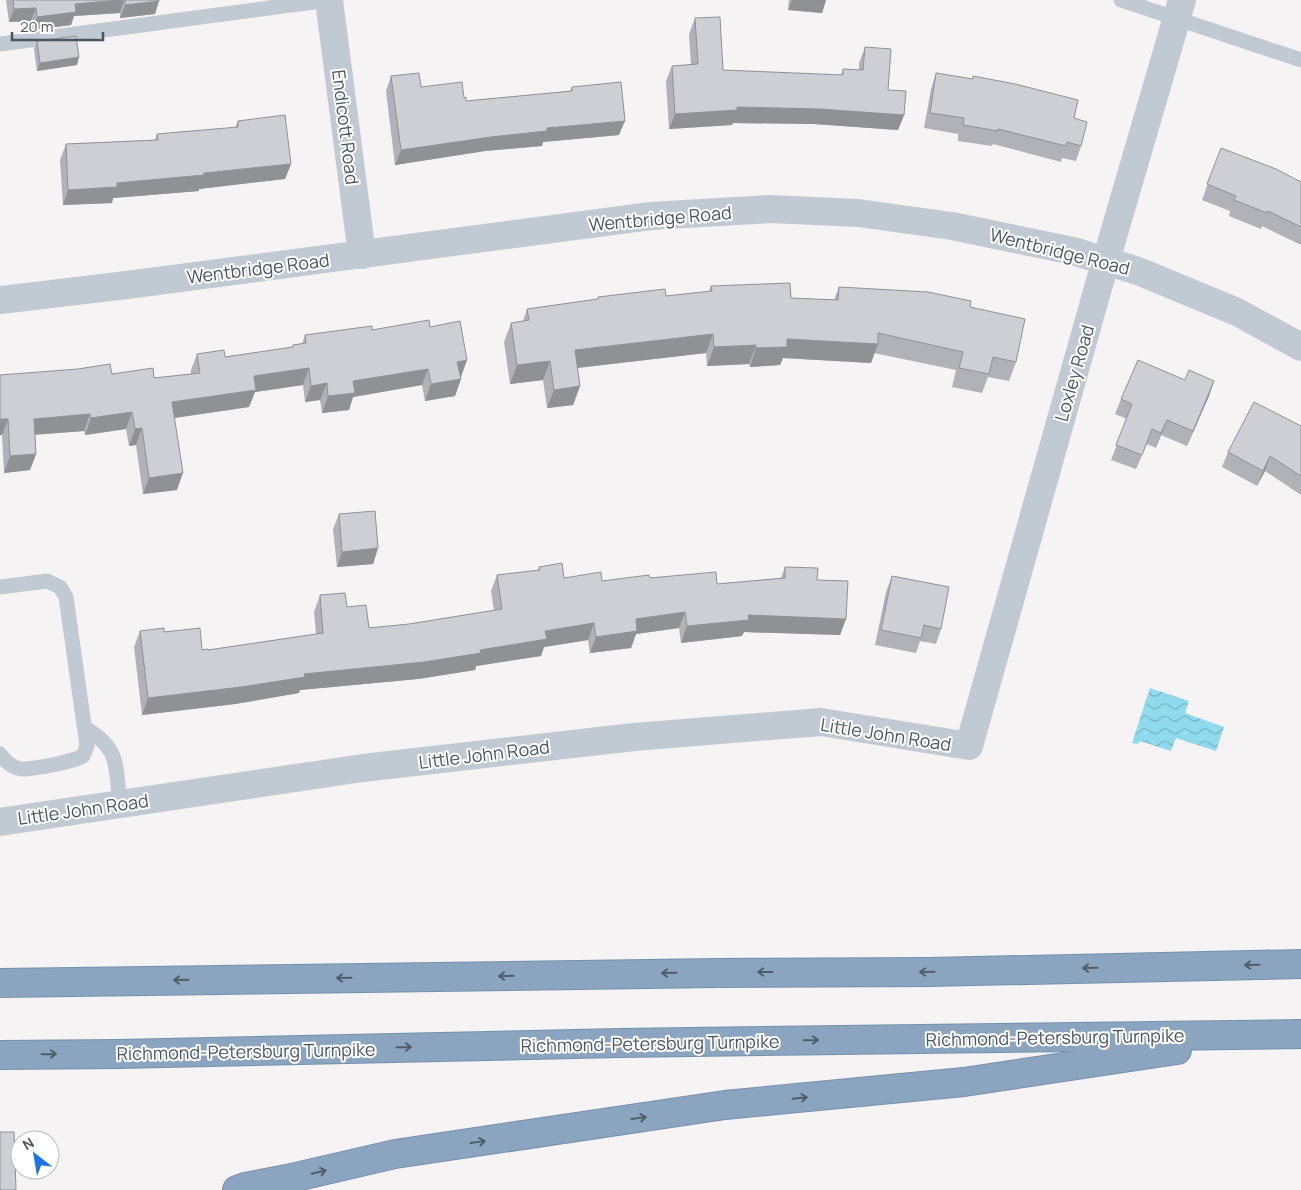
<svg xmlns="http://www.w3.org/2000/svg" width="1301" height="1190" font-family="Manrope,sans-serif">
	<style>
		.water { fill: url(#water-waves) }
		.lines { fill: none; stroke-linecap: round; stroke-linejoin: round }
		.highway-casing { stroke: #7690ad; stroke-width: 30 }
		.lane { stroke: #c1cad2; stroke-width: 15 }
		.street { stroke: #c1cad2; stroke-width: 28 }
		.highway { stroke: #8ba5c1; stroke-width: 28 }
		.wall { fill: #b0b2b7 }
		.shaded-wall { fill: #909195 }
		.building { fill: #cdcfd5; stroke: #909195 }
		.oneway { stroke: #505e6b }
		.labels { text-anchor: middle; dominant-baseline: central; stroke-width: 4; stroke-linejoin: round; paint-order: stroke }
		.street-label { font-size: 18px; fill: #4a5661; stroke: #fff }
	</style>
	<defs>
		<pattern id="water-waves" width="16" height="10" patternUnits="userSpaceOnUse" patternTransform="scale(1.25)"><rect width="16" height="10" fill="#90daee"/><path d="M0 5q4-4 8 0t8 0" fill="none" stroke="#78b4c4"/></pattern>
	</defs>
	<rect width="100%" height="100%" fill="#f5f3f3"/>
	<path class="water" d="M1150 688 1189 701 1185 713 1224 727 1216 751 1176 738 1171 751 1140 741 1138 744 1132 743Z"/>
	<g class="lines">
		<g class="highway-casing">
			<g id="highway">
				<path d="M0 983 717 973 930 972 1301 964"/>
				<path d="M0 1055 119 1054 619 1043 1301 1034"/>
				<path d="M237 1190 245 1187 287 1179 395 1154 725 1105 964 1082 1177 1050"/>
			</g>
		</g>
		<g class="lane">
			<path d="M1121 0 1301 60"/>
			<path d="M0 44 329 0"/>
			<path d="M0 587 47 581 60 587 66 597 87 746 83 756C71 762 36 769 22 769 13 768 5 761 0 754"/>
			<path d="M85 728C121 749 115 766 120 804"/>
		</g>
		<g class="street">
			<path d="M329 0 362 255"/>
			<path d="M0 300 127 285 651 216 770 209 858 213 952 226 1073 251 1138 271 1237 312 1301 347"/>
			<path d="M0 822 363 768 634 737 821 722 969 746 1098 288 1182 0"/>
		</g>
		<use href="#highway" class="highway"/>
	</g>
	<g class="wall">
		<path d="M6 0H159L155 14 120 18V13L74 16 71 25 32 30 31 21 9 22Z"/>
		<path d="M789 0H826L822 13 788 10Z"/>
		<path d="M695 18 723 70 841 75 843 69 859 70V63L865 47 888 90 904 115 898 130 814 124 733 123 732 125 669 129 666 81 672 66 691 65 689 34Z"/>
		<path d="M37 41 79 57 77 65 37 71 34 49Z"/>
		<path d="M936 73 972 79 973 76 1074 118 1081 146 1076 161 1062 158 1061 162 993 144 992 146 958 141V134L924 128 931 89Z"/>
		<path d="M391 76 421 87 464 98 466 101 570 91 572 87 619 135 543 142 542 146 485 151 395 165 386 91Z"/>
		<path d="M238 121 291 164 285 179 199 189V191L113 198 112 203 63 205 60 160 66 144 155 140 157 134 235 128Z"/>
		<path d="M1221 148 1301 182V245L1262 226 1261 229 1229 216 1230 211 1202 200Z"/>
		<path d="M711 286 791 298 834 300 839 287 970 307 1016 362 1009 381 988 377 982 393 952 387 956 370 874 353 871 363 783 358 780 365 750 367 749 364 707 366 706 353 577 368 580 386 573 405 547 408 543 380 510 384 504 342 511 323 523 321 527 309 597 299 598 297 666 296 709 291Z"/>
		<path d="M430 327 467 360 460 377 455 396 425 401 422 385 353 397 349 410 322 413 320 400 305 402 303 385 255 392 249 407 175 418 177 490 143 494 136 445 129 446 126 429 85 435 84 431 35 435 36 454 30 470 4 473 2 435 0 375 112 374 154 378 191 374V370L197 354 225 357 292 347 293 345 302 344 305 335 372 330Z"/>
		<path d="M1185 380 1214 381 1209 396 1187 446 1161 435 1156 448 1147 444 1136 469 1111 460 1127 419 1115 414 1121 399Z"/>
		<path d="M1301 426V495L1265 471 1257 486 1222 467 1228 452Z"/>
		<path d="M339 514 378 548 373 564 337 567 333 529Z"/>
		<path d="M539 567 564 578 602 581 650 578 717 584 781 578 785 567 817 580 846 619 840 635 744 632 742 636 681 643 679 628 636 634 631 648 590 653 588 640 544 647 541 656 476 666 475 670 418 679 300 690 299 693 235 704 142 715 134 647 140 631 164 632 202 650H208L316 634 314 612 320 595 347 607 369 628 409 624 494 611 491 591 497 575 538 570Z"/>
		<path d="M892 576 941 629 936 644 920 641 916 653 875 645 886 592Z"/>
	</g>
	<g class="shaded-wall">
		<path d="M124 0 120 13 74 16 71 25 32 30 37 17 75 4Z"/>
		<path d="M792 0H826L822 13 788 10Z"/>
		<path d="M159 1 155 14 120 18 125 5Z"/>
		<path d="M36 8 31 21 9 22 14 9Z"/>
		<path d="M79 57 77 65 37 71 40 63Z"/>
		<path d="M737 107 820 109 904 115 898 130 814 124 733 123 732 125 669 129 675 114Z"/>
		<path d="M625 121 619 135 543 142 542 146 485 151 395 165 401 150 547 128Z"/>
		<path d="M291 164 285 179 199 189V191L113 198 112 203 63 205 68 190 117 183Z"/>
		<path d="M713 334 706 353 568 369 575 350Z"/>
		<path d="M787 339 878 344 871 363 783 358 780 365 750 367 756 348Z"/>
		<path d="M756 345 749 364 707 366 714 347Z"/>
		<path d="M467 360 461 377 451 379 457 362Z"/>
		<path d="M550 361 543 380 510 384 517 365Z"/>
		<path d="M309 368 303 385 255 392 249 407 166 419 172 402 254 376Z"/>
		<path d="M428 369 422 385 353 397 349 410 322 413 328 396 353 381Z"/>
		<path d="M461 379 455 396 425 401 431 384Z"/>
		<path d="M1214 381 1209 396 1187 446 1193 431Z"/>
		<path d="M327 383 320 400 305 402 311 386Z"/>
		<path d="M580 386 573 405 547 408 554 390Z"/>
		<path d="M132 412 126 429 85 435 91 418Z"/>
		<path d="M90 414 84 431 28 435 34 419Z"/>
		<path d="M0 419H8L2 435H0Z"/>
		<path d="M1167 420 1161 435 1156 448 1161 433Z"/>
		<path d="M142 428 136 445 129 446 135 429Z"/>
		<path d="M36 454 30 470 4 473 10 456Z"/>
		<path d="M1270 456 1265 471 1257 486 1263 471Z"/>
		<path d="M183 473 177 490 143 494 149 478Z"/>
		<path d="M378 548 373 564 337 567 342 552Z"/>
		<path d="M685 612 679 628 636 634 631 648 590 653 596 637 636 619Z"/>
		<path d="M748 615 846 619 840 635 744 632 742 636 681 643 687 626Z"/>
		<path d="M594 623 588 640 544 647 541 656 476 666 475 670 418 679 300 690 299 693 235 704 142 715 148 698 304 674 480 650 545 631Z"/>
	</g>
	<g class="building">
		<path d="M13 0H120L75 4 76 12 37 17 36 8 14 9Z"/>
		<path d="M125 0H159V1L125 5Z"/>
		<path d="M720 17 723 70 843 75V69L863 70 865 47 891 49 888 90 906 91 904 115 820 109 737 107V110L675 114 672 66 698 64 695 18Z"/>
		<path d="M76 36 79 57 40 63 37 41Z"/>
		<path d="M419 73 421 87 462 82 464 98 466 97V101L572 91V87L621 82 625 121 547 128V131L491 137 401 150 391 76Z"/>
		<path d="M936 73 973 79V76L1015 84 1078 100 1074 118 1087 122 1081 146 1067 142 1066 146 998 129V131L963 125 964 118 930 113Z"/>
		<path d="M285 115 291 164 204 173V175L117 183V187L68 190 66 144 158 140 157 134 238 127V121Z"/>
		<path d="M1221 148 1276 169 1301 182V227L1268 211 1267 213 1234 200 1236 196 1207 184Z"/>
		<path d="M790 283 791 298 838 300 839 287 928 292 971 301 970 307 1025 319 1016 362 993 357 989 374 959 368 963 352 878 333V344L787 339V347L756 348V345L714 347 713 334 575 350 580 386 554 390 550 361 517 365 511 323 529 320 527 309 598 299V297L665 289 666 296 712 291 711 286Z"/>
		<path d="M429 320 430 327 460 321 467 360 457 362 461 379 431 384 428 369 353 381 355 393 328 396 327 383 311 386 309 368 254 376 256 390 172 402 183 473 149 478 142 428 135 429 132 412 91 418 90 414 34 419 36 454 10 456 8 419H0V375L78 369 110 364 112 374 153 368 154 378 200 373 197 354 224 350 225 357 293 347V345L306 343 305 335 372 326V330Z"/>
		<path d="M1138 360 1185 380 1189 370 1214 381 1193 431 1167 420 1161 433 1152 429 1142 455 1116 445 1132 404 1121 399Z"/>
		<path d="M1254 402 1301 426V476L1270 456 1263 471 1228 452Z"/>
		<path d="M375 511 378 548 342 552 339 514Z"/>
		<path d="M562 563 564 578 601 572 602 581 649 575 650 578 716 572 717 584 785 578V567L818 568 817 580 848 581 846 619 748 615 749 620 687 626 685 612 636 619 637 631 596 637 594 623 545 631 547 639 480 650 481 653 424 662 304 674 305 677 241 687 148 698 140 631 164 628V632L200 628 202 650 208 649V650L323 633 320 595 345 593 347 607 366 605 369 628 409 624 502 609 497 575 540 570 539 567Z"/>
		<path d="M892 576 949 587 941 629 924 625 921 638 881 630Z"/>
		<path d="M0 1132H14L16 1190H0Z"/>
	</g>
	<defs><path id="oneway-shaft" d="M-6 0H5M1.5-3L5.5 0L1.5 3" fill="none" stroke-width="1.6" stroke-linecap="round" stroke-linejoin="round" transform="scale(1.25)"/></defs>
	<g class="oneway">
		<use href="#oneway-shaft" transform="translate(1252 965) rotate(179)"/>
		<use href="#oneway-shaft" transform="translate(1090 968) rotate(179)"/>
		<use href="#oneway-shaft" transform="translate(765 972) rotate(180)"/>
		<use href="#oneway-shaft" transform="translate(927 972) rotate(179)"/>
		<use href="#oneway-shaft" transform="translate(669 973) rotate(179)"/>
		<use href="#oneway-shaft" transform="translate(506 976) rotate(179)"/>
		<use href="#oneway-shaft" transform="translate(344 978) rotate(179)"/>
		<use href="#oneway-shaft" transform="translate(181 980) rotate(179)"/>
		<use href="#oneway-shaft" transform="translate(811 1040) rotate(-1)"/>
		<use href="#oneway-shaft" transform="translate(404 1047) rotate(-1)"/>
		<use href="#oneway-shaft" transform="translate(49 1054) rotate(-1)"/>
		<use href="#oneway-shaft" transform="translate(800 1098) rotate(-6)"/>
		<use href="#oneway-shaft" transform="translate(639 1118) rotate(-8)"/>
		<use href="#oneway-shaft" transform="translate(478 1142) rotate(-8)"/>
		<use href="#oneway-shaft" transform="translate(319 1172) rotate(-13)"/>
	</g>
	<g class="labels">
		<g class="street-label">
			<text transform="translate(346 127) rotate(83)">Endicott Road</text>
			<text transform="translate(660 218) rotate(-5)">Wentbridge Road</text>
			<text transform="translate(1060 251) rotate(14)">Wentbridge Road</text>
			<text transform="translate(258 268) rotate(-7)">Wentbridge Road</text>
			<text transform="translate(1074 373) rotate(-74)">Loxley Road</text>
			<text transform="translate(886 734) rotate(9)">Little John Road</text>
			<text transform="translate(484 754) rotate(-7)">Little John Road</text>
			<text transform="translate(83 809) rotate(-8)">Little John Road</text>
			<text transform="translate(1055 1037) rotate(-1)">Richmond-Petersburg Turnpike</text>
			<text transform="translate(650 1043) rotate(-1)">Richmond-Petersburg Turnpike</text>
			<text transform="translate(246 1051) rotate(-1)">Richmond-Petersburg Turnpike</text>
		</g>
	</g>
	<g transform="translate(35 1155) rotate(329)"><circle r="24" fill="#ffffff" stroke="#b7bbc0"/>
	<path d="M0-4L9 19L0 12L-9 19Z" fill="#1a73e8"/>
	<text y="-8" font-size="14" font-weight="bold" text-anchor="middle" fill="#4a5661">N</text>
	</g>
	<path d="M12 32v8h91v-8" fill="none" stroke="#4a5661" stroke-width="2.5"/>
	<text x="20" y="32" font-size="15" fill="#4a5661" stroke="#ffffff" stroke-width="4" paint-order="stroke">20 m</text>
</svg>
